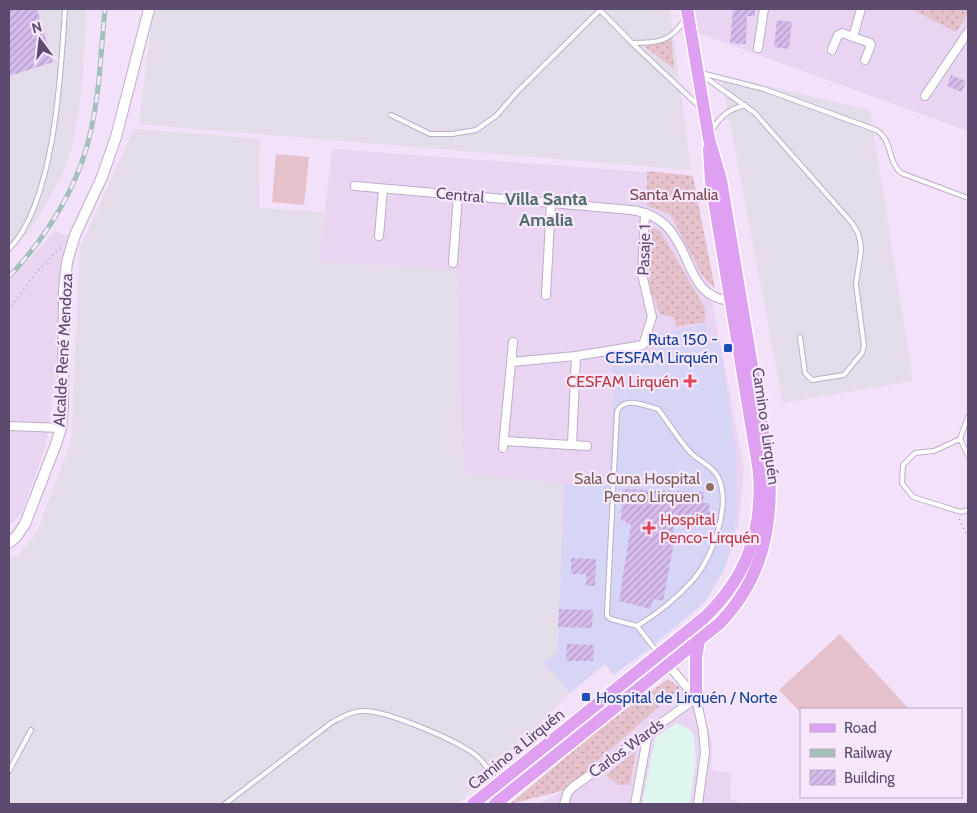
<svg xmlns="http://www.w3.org/2000/svg" width="977" height="813" font-family="Cabin,sans-serif">
	<style>
		.residential { fill: #e9d4f2 }
		.industrial { fill: #e4dce8 }
		.education { fill: #def5f0 }
		.medical { fill: #d6d5f6 }
		.grass { fill: url(#grass-dots) }
		.garden { fill: #e5c2cb }
		.building { fill: url(#building-hatch) }
		.lines { fill: none; stroke-linecap: round; stroke-linejoin: round }
		.service-casing { stroke: #beaccb; stroke-width: 6 }
		.minor-casing { stroke: #beaccb; stroke-width: 10 }
		.tertiary-casing { stroke: #beaccb; stroke-width: 12 }
		.primary-casing { stroke: #fff; stroke-width: 15 }
		.path { stroke: #b9a0d0; stroke-width: 2; stroke-dasharray: 1 4; stroke-linecap: butt }
		.service { stroke: #fff; stroke-width: 4 }
		.minor { stroke: #fff; stroke-width: 8 }
		.tertiary { stroke: #fff; stroke-width: 10 }
		.primary { stroke: #dfa0f2; stroke-width: 12 }
		.rail-casing { stroke: #a2c0b7; stroke-width: 5 }
		.rail { stroke: #f7e7fd; stroke-width: 3; stroke-dasharray: 9; stroke-linecap: butt }
		.transit-dot { fill: #1a4fb4; stroke: #f7e7fd; stroke-width: 2 }
		.health-dot { fill: #e0444e; stroke: #f7e7fd; stroke-width: 2 }
		.education-dot { fill: #8d6e63; stroke: #f7e7fd; stroke-width: 2 }
		.labels { text-anchor: middle; dominant-baseline: central; stroke-width: 4.5; stroke-linejoin: round; paint-order: stroke }
		.park-label { font-size: 16px; fill: #7d4a52; stroke: #f7e7fd }
		.street-label { font-size: 16px; fill: #5c4b6e; stroke: #f7e7fd }
		.transit-label { font-size: 16px; fill: #164399; stroke: #f7e7fd; text-anchor: end }
		.health-label { font-size: 16px; fill: #be3a42; stroke: #f7e7fd; text-anchor: end }
		.education-label { font-size: 16px; fill: #785e54; stroke: #f7e7fd; text-anchor: end }
		.neighbourhood-label { font-size: 18px; font-weight: bold; fill: #52706a; stroke: #f7e7fd }
	</style>
	<defs>
		<pattern id="grass-dots" width="8" height="8" patternUnits="userSpaceOnUse" patternTransform="scale(1.25)"><rect width="8" height="8" fill="#e5c2cb"/><path d="M2 2h.1M6 6h.1" fill="none" stroke="#bda0a9" stroke-width="1.8" stroke-linecap="round"/></pattern>
		<pattern id="building-hatch" width="6" height="6" patternUnits="userSpaceOnUse" patternTransform="scale(1.25)"><rect width="6" height="6" fill="#d6bcec"/><path d="M-1 1l2-2M0 6l6-6M5 7l2-2" fill="none" stroke="#b19bc3"/></pattern>
	</defs>
	<rect width="100%" height="100%" fill="#f3e1f9"/>
	<g class="residential">
		<path d="M695 9H968V131L698 33Z"/>
		<path d="M332 149 688 175 744 469 738 526 719 571 570 693 544 663 463 473 456 270 319 262Z"/>
		<path d="M55 231 76 239 46 445 22 513 9 526V282Z"/>
		<path d="M680 688 703 713 712 742 711 770 731 773 730 799 742 804H539L565 790Z"/>
	</g>
	<g class="industrial">
		<path d="M9 9H86L82 87 73 145 60 179 30 231 9 252Z"/>
		<path d="M153 9H670L691 170 139 124Z"/>
		<path d="M721 75 870 110 913 381 783 403Z"/>
		<path d="M134 129 260 139 259 208 324 212 319 262 456 270 463 473 564 484 558 651 544 663 570 693 457 804H9V558L18 556 37 532 71 442 80 247Z"/>
	</g>
	<path class="education" d="M676 723 691 730 694 737 696 761 690 804H642L655 738Z"/>
	<path class="medical" d="M706 324 708 340 719 338 736 453 737 511 733 544 723 572 705 602 649 649 613 675 605 664 570 693 544 663 558 651 564 484 608 485 614 388 612 366 635 359 643 353 659 350 657 334Z"/>
	<g class="grass">
		<path d="M912 9H968V14L956 32Z"/>
		<path d="M671 34 674 69 645 47Z"/>
		<path d="M647 171 693 176 715 289 702 275 670 214 647 206Z"/>
		<path d="M651 227 660 231 705 308 706 322 676 327 674 317 660 314 650 288 649 277Z"/>
		<path d="M668 679 680 688 565 790 510 804 600 728Z"/>
		<path d="M636 751 630 785H618L606 775Z"/>
	</g>
	<g class="garden">
		<path d="M276 154 309 157 304 205 272 202Z"/>
		<path d="M840 634 909 709H801V713L779 690Z"/>
	</g>
	<g class="building">
		<path d="M9 9H37L53 62 9 76Z"/>
		<path d="M733 9H755V16H747L746 44 730 43Z"/>
		<path d="M777 20 792 22 789 49 774 47Z"/>
		<path d="M951 75 966 81 962 92 947 86Z"/>
		<path d="M622 489 704 492 703 503H709L711 520H707V526L674 525V543L663 601 653 599 651 609 619 601 631 524H626V521H621Z"/>
		<path d="M571 558 596 559 595 586H586V574H571Z"/>
		<path d="M559 609 593 610 592 628 558 627Z"/>
		<path d="M567 644 594 645 593 661H566Z"/>
	</g>
	<g class="lines">
		<g class="service-casing">
			<g id="service">
				<path d="M599 9 632 43 700 107"/>
				<path d="M632 43C658 43 671 42 685 19"/>
				<path d="M701 73 764 89 876 130C893 140 887 161 901 173L968 198"/>
				<path d="M702 75 755 113 852 223 858 233 860 241 861 251 856 284 864 346 862 353 844 375 812 380 805 373 800 337"/>
				<path d="M391 115 430 134H452L476 130 496 116 517 92 600 10"/>
				<path d="M711 132C719 117 729 109 745 105"/>
				<path d="M9 249C55 202 61 72 65 9"/>
				<path d="M968 417 960 439 934 451 915 453 903 465 902 483 913 497 961 512 968 510"/>
				<path d="M960 439 968 455"/>
				<path d="M637 626C657 614 677 598 693 580 712 558 732 505 718 477 713 466 698 461 690 452 678 439 669 423 658 409 645 406 624 395 617 412L607 613V616L611 619 637 626 658 653"/>
				<path d="M9 771 31 730"/>
				<path d="M225 804 331 723C341 718 351 711 363 711 386 710 462 742 479 758 486 764 491 774 497 783"/>
			</g>
		</g>
		<g class="minor-casing">
			<g id="minor">
				<path d="M853 37 861 9"/>
				<path d="M758 48 764 9"/>
				<path d="M832 50 838 35 842 33 870 43 871 45 865 60"/>
				<path d="M925 96 968 32"/>
				<path d="M355 186 631 210C699 219 675 296 730 301"/>
				<path d="M379 236 383 189"/>
				<path d="M453 263 458 195"/>
				<path d="M546 295 551 203"/>
				<path d="M511 362 576 356 643 345 652 317 642 274 645 213"/>
				<path d="M9 426 61 428"/>
				<path d="M504 441 587 446"/>
				<path d="M572 445 576 356"/>
				<path d="M503 448 513 342"/>
				<path d="M660 655 696 698 703 730 705 752 698 804"/>
				<path d="M564 804 568 792 573 787 696 698"/>
				<path d="M635 804 648 733"/>
			</g>
		</g>
		<g class="tertiary-casing">
			<path id="tertiary" d="M9 543 16 537 25 524 56 444 61 428 63 406 64 290 67 262 75 235 102 177 116 137 149 9"/>
		</g>
		<g class="primary-casing">
			<g id="primary">
				<path d="M696 698V657L699 641"/>
				<path d="M473 804 704 618C747 577 763 531 759 472L711 182 709 149"/>
				<path d="M495 804 720 623C762 579 773 527 769 468L721 180 709 139 687 9"/>
			</g>
		</g>
		<g class="path">
			<path d="M9 310 35 274 62 246"/>
			<path d="M959 519 968 537"/>
		</g>
		<use href="#service" class="service"/>
		<use href="#minor" class="minor"/>
		<use href="#tertiary" class="tertiary"/>
		<use href="#primary" class="primary"/>
		<g class="rail-casing">
			<path id="rail" d="M9 277C47 236 79 186 91 130 100 90 101 49 105 9"/>
		</g>
		<use href="#rail" class="rail"/>
	</g>
	<g class="transit-dot">
		<rect x="723" y="343" width="10" height="10" rx="2.5"/>
		<rect x="581" y="692" width="10" height="10" rx="2.5"/>
	</g>
	<g class="health-dot">
		<path d="M687.5 373.5h5v5h5v5h-5v5h-5v-5h-5v-5h5z"/>
		<path d="M646.5 520.5h5v5h5v5h-5v5h-5v-5h-5v-5h5z"/>
	</g>
	<circle class="education-dot" cx="710" cy="487" r="5"/>
	<g class="labels">
		<g class="park-label">
			<text x="674" y="194">Santa Amalia</text>
		</g>
		<g class="street-label">
			<text transform="translate(460 195) rotate(5)">Central</text>
			<text transform="translate(644 250) rotate(-88)">Pasaje 1</text>
			<text transform="translate(63 350) rotate(-87)">Alcalde René Mendoza</text>
			<text transform="translate(766 426) rotate(82)">Camino a Lirquén</text>
			<text transform="translate(626 748) rotate(-36)">Carlos Wards</text>
			<text transform="translate(516 749) rotate(-39)">Camino a Lirquén</text>
		</g>
		<g class="transit-label">
			<text x="718" y="339">Ruta 150 -<tspan x="718" dy="18">CESFAM Lirquén</tspan></text>
			<text x="596" y="697" text-anchor="start">Hospital de Lirquén / Norte</text>
		</g>
		<g class="health-label">
			<text x="679" y="381">CESFAM Lirquén</text>
			<text x="660" y="519" text-anchor="start">Hospital<tspan x="660" dy="18">Penco-Lirquén</tspan></text>
		</g>
		<g class="education-label">
			<text x="700" y="478">Sala Cuna Hospital<tspan x="700" dy="18">Penco Lirquen</tspan></text>
		</g>
		<g class="neighbourhood-label">
			<text x="546" y="199">Villa Santa<tspan x="546" dy="21">Amalia</tspan></text>
		</g>
	</g>
	<rect width="977" height="813" fill="none" stroke="#5c4b6e" stroke-width="20"/>
	<rect x="800" y="708" width="162" height="90" fill="#f7e7fd" stroke="#b9a9c4"/>
	<rect x="810" y="724" width="25" height="8" fill="#dfa0f2" stroke="#b9a9c4"/>
	<text x="844" y="733" font-size="15" fill="#5c4b6e">Road</text>
	<rect x="810" y="749" width="25" height="8" fill="#a2c0b7" stroke="#b9a9c4"/>
	<text x="844" y="758" font-size="15" fill="#5c4b6e">Railway</text>
	<rect x="810" y="770" width="25" height="15" fill="url(#building-hatch)" stroke="#b9a9c4"/>
	<text x="844" y="783" font-size="15" fill="#5c4b6e">Building</text>
	<g transform="translate(40 40) rotate(345)" stroke="#f7e7fd" stroke-width="4" paint-order="stroke">
	<path d="M0-4L9 19L0 12L-9 19Z" fill="#5c4b6e"/>
	<text y="-8" font-size="14" font-weight="bold" text-anchor="middle" fill="#5c4b6e">N</text>
	</g>
</svg>
